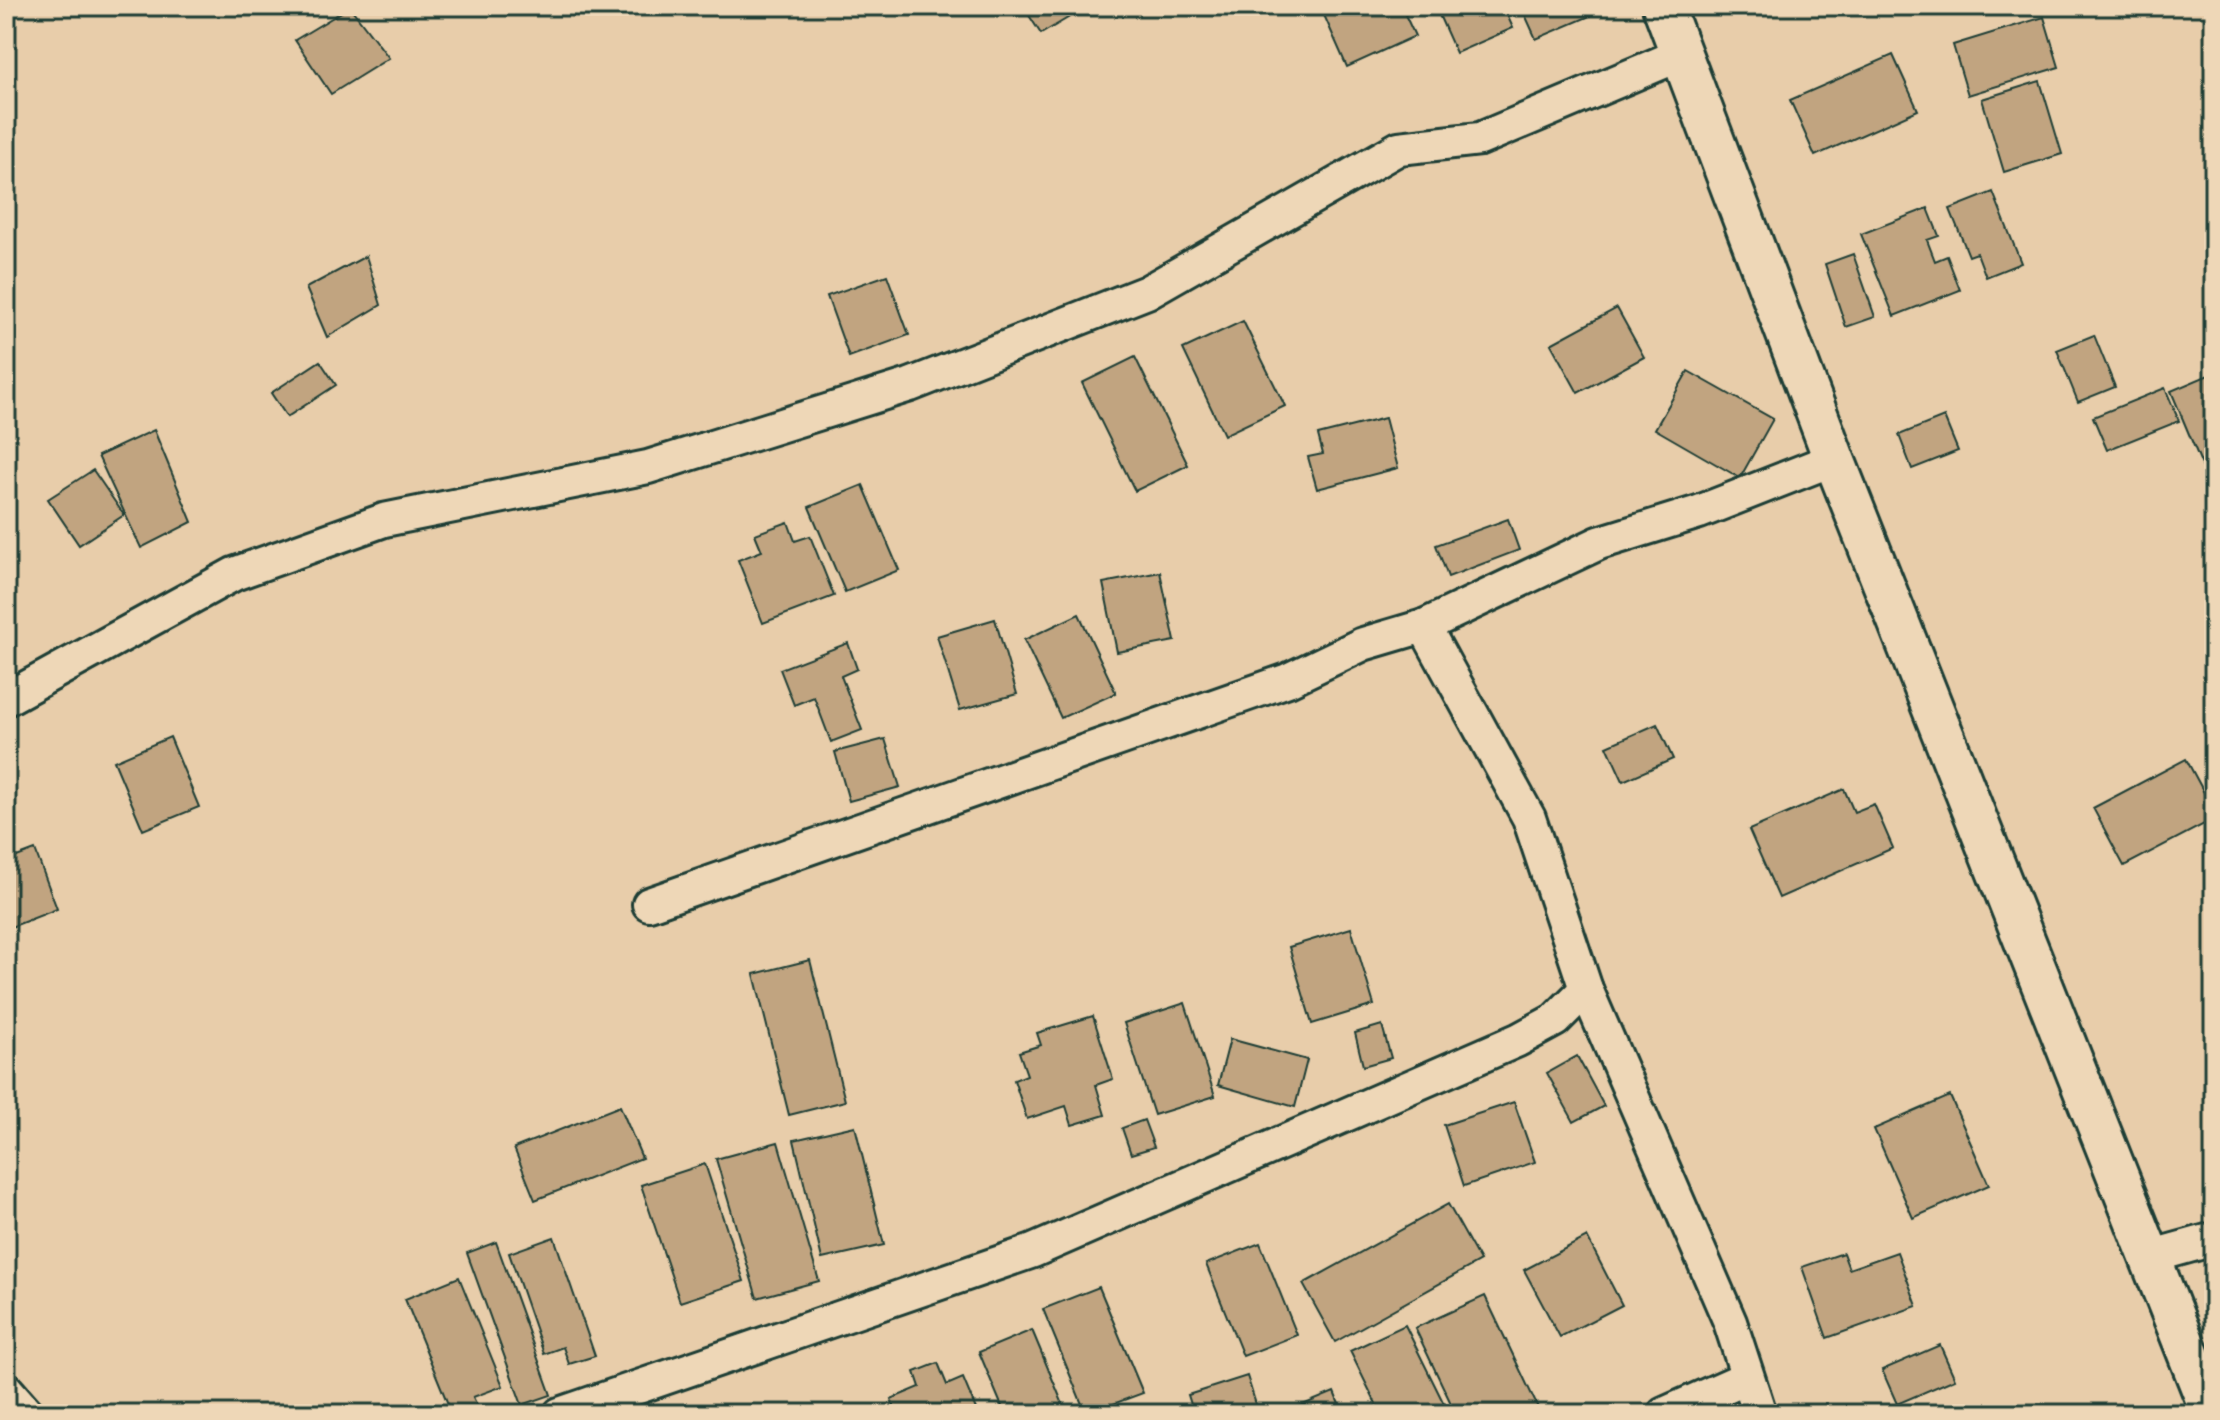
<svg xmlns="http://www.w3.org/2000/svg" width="2220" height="1420" font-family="Sriracha,sans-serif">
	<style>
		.building { fill: #c1a480; stroke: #1f3d34; stroke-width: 2 }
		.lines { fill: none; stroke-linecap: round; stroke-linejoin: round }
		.minor-casing { stroke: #1f3d34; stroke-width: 38 }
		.tertiary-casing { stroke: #1f3d34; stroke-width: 46 }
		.minor { stroke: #eed7b7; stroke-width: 32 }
		.tertiary { stroke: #eed7b7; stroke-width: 40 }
	</style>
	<rect width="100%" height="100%" fill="#e8cdaa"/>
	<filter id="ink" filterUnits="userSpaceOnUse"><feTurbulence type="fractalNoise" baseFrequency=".0125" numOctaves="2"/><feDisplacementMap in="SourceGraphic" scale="16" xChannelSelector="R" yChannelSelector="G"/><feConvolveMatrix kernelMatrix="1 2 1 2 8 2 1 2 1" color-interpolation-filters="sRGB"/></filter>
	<g filter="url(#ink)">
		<g class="building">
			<path d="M1023 6H1088L1041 34Z"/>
			<path d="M1320 6H1401L1415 36 1347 67Z"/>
			<path d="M1435 6H1503L1513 28 1456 53Z"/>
			<path d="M1526 6H1586L1590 16 1536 39 1522 8Z"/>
			<path d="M350 7 389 58 331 94 295 40Z"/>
			<path d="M2044 17 2059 67 1968 95 1953 45Z"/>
			<path d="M1893 55 1918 110 1815 156 1790 100Z"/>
			<path d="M2040 81 2062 154 2004 172 1982 99Z"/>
			<path d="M1993 192 2021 263 1986 277 1977 253 1969 256 1950 209Z"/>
			<path d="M1928 208 1939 236 1927 240 1935 261 1947 256 1960 290 1894 316 1861 234Z"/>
			<path d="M1853 254 1875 317 1846 327 1825 264Z"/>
			<path d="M366 256 381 305 327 337 306 288Z"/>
			<path d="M887 275 909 335 849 357 827 296Z"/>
			<path d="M1617 308 1644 357 1578 393 1551 344Z"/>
			<path d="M1243 321 1285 406 1224 435 1183 349Z"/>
			<path d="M2094 335 2115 387 2078 402 2057 350Z"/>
			<path d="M1135 357 1188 465 1135 491 1082 383Z"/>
			<path d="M320 361 336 385 287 417 271 393Z"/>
			<path d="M1688 371 1773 419 1740 478 1655 429Z"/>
			<path d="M2211 374 2214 382V494L2171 391Z"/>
			<path d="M2165 388 2179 421 2107 450 2093 417Z"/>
			<path d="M1944 417 1958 451 1912 469 1899 435Z"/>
			<path d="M1385 418 1398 468 1317 489 1308 457 1323 454 1318 435Z"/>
			<path d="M154 430 192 522 141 548 98 456Z"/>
			<path d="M93 470 124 515 79 545 48 499Z"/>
			<path d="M863 485 899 570 845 592 809 507Z"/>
			<path d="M1508 519 1519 550 1448 577 1436 545Z"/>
			<path d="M788 522 795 541 810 536 834 596 763 623 738 560 762 551 755 534Z"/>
			<path d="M1160 572 1175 641 1117 652 1103 583Z"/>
			<path d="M1079 614 1116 693 1061 718 1024 640Z"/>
			<path d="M995 619 1017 694 960 710 937 636Z"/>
			<path d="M848 643 857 669 841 676 862 730 831 742 814 697 794 705 780 669Z"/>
			<path d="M1657 724 1673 759 1623 781 1607 746Z"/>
			<path d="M170 737 199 807 143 830 114 761Z"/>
			<path d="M885 739 900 787 849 801 835 752Z"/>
			<path d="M2186 759 2214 811V819L2124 866 2093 808Z"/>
			<path d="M1844 789 1854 812 1874 804 1893 848 1779 898 1749 830Z"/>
			<path d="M35 850 57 909 6 929V861Z"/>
			<path d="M1351 928 1374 1005 1312 1024 1289 947Z"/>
			<path d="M810 960 845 1101 789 1115 754 974Z"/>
			<path d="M1185 1003 1215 1096 1154 1115 1124 1023Z"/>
			<path d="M1093 1016 1113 1079 1096 1085 1105 1115 1072 1125 1066 1106 1027 1119 1014 1080 1027 1075 1019 1052 1041 1045 1037 1033Z"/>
			<path d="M1382 1025 1391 1058 1363 1066 1355 1033Z"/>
			<path d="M1230 1039 1307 1060 1295 1107 1218 1085Z"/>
			<path d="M1577 1056 1604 1106 1574 1122 1547 1073Z"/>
			<path d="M1950 1096 1989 1185 1913 1218 1874 1129Z"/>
			<path d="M1514 1102 1535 1162 1464 1186 1444 1125Z"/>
			<path d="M620 1106 642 1158 535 1200 514 1148Z"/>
			<path d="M1144 1120 1154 1147 1131 1154 1122 1128Z"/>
			<path d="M855 1126 884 1245 822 1259 794 1140Z"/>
			<path d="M778 1142 819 1281 757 1298 716 1159Z"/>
			<path d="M705 1164 744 1281 680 1302 641 1185Z"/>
			<path d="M1448 1204 1480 1261 1335 1342 1303 1284Z"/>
			<path d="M554 1237 595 1356 569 1364 563 1347 544 1354 509 1253Z"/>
			<path d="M1587 1237 1622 1305 1560 1337 1524 1270Z"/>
			<path d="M496 1242 551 1395 522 1405 467 1253Z"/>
			<path d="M1260 1243 1297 1335 1243 1356 1206 1264Z"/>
			<path d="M1897 1252 1917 1306 1827 1338 1802 1267 1843 1253 1849 1269Z"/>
			<path d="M459 1277 503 1386 473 1397 481 1414H452L405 1299Z"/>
			<path d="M1099 1287 1143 1393 1086 1414 1043 1309Z"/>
			<path d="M1485 1296 1541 1414H1456L1415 1328Z"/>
			<path d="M1405 1325 1449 1414H1381L1350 1351Z"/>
			<path d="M1032 1330 1067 1414H1005L979 1352Z"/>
			<path d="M1940 1345 1955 1379 1897 1404 1882 1370Z"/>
			<path d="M938 1363 947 1385 963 1378 978 1414H897L891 1399 920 1387 915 1372Z"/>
			<path d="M1247 1376 1259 1414H1194L1188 1395Z"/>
			<path d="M1334 1392 1343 1414H1281Z"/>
		</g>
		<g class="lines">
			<g class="minor-casing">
				<g id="minor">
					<path d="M1424 626 1529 818 1586 989 1730 1322 1760 1414"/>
					<path d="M6 699 234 574 384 520 648 467 910 385 1147 292 1399 148 1480 139 1682 54"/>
					<path d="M649 904 1288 680 1363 644 1424 626 1599 543 1699 512 1834 459"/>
					<path d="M2149 1257 2214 1239"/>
					<path d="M6 1389 28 1414"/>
					<path d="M560 1414 1033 1251 1518 1040 1555 1020 1586 989"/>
					<path d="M1664 1414 1747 1377"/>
				</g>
			</g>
			<g class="tertiary-casing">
				<path id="tertiary" d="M1663 6 1834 459 2212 1414"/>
			</g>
			<use href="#minor" class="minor"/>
			<use href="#tertiary" class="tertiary"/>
		</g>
	</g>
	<rect width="2220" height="1420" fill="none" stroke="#eed7b7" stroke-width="32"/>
	<rect x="16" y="16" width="2188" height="1388" fill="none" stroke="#1f3d34" stroke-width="3" filter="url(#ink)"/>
</svg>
